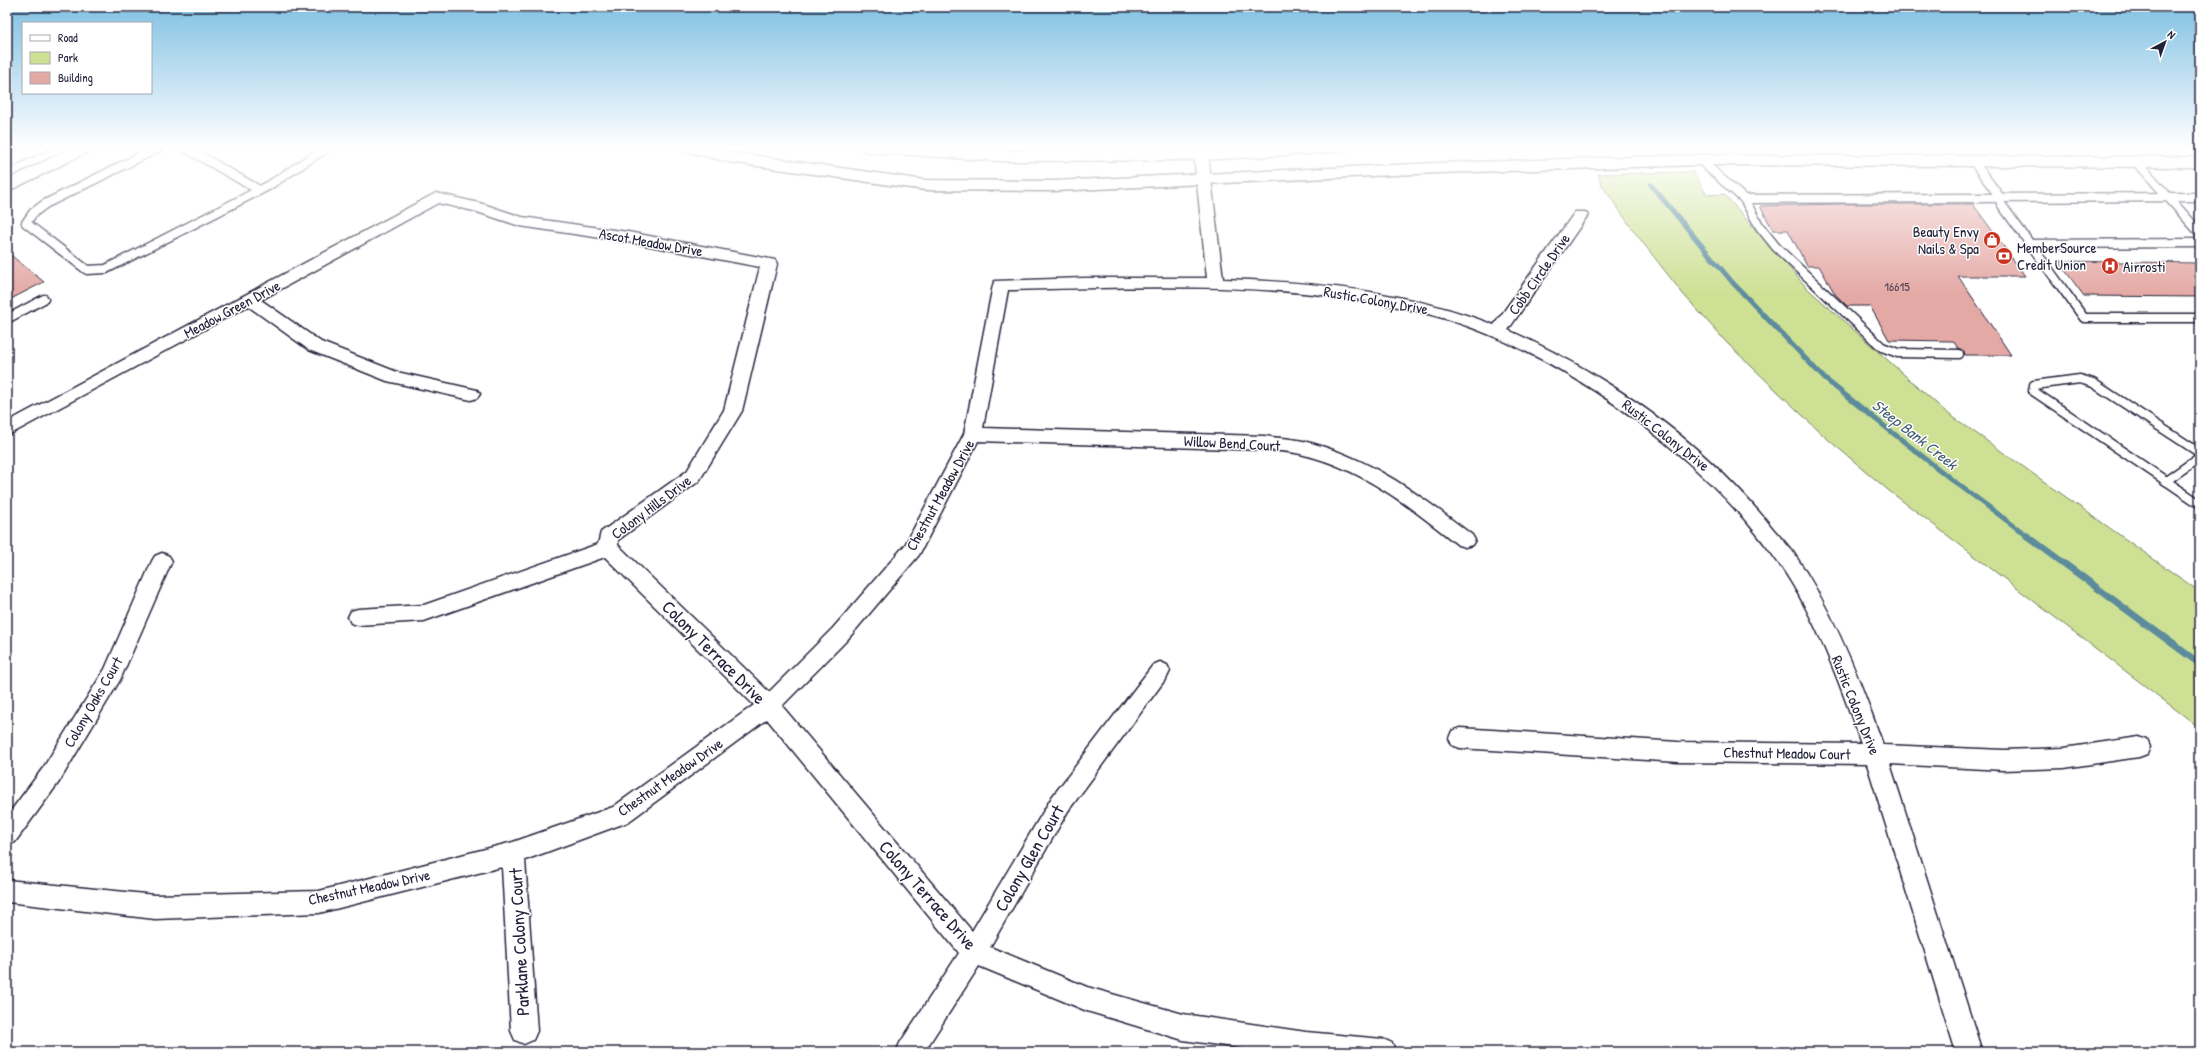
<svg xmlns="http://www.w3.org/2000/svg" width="2207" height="1059" font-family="'Patrick Hand',sans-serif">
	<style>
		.green { fill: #cee094; stroke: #788168 }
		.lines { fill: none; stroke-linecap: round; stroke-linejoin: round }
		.stream-far1 { stroke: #5b8b9c; stroke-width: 5 }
		.stream { stroke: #5b8b9c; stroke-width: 7 }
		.building { fill: #e4a9a5; stroke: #22223b }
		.service-casing { stroke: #22223b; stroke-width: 11 }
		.minor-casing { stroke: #22223b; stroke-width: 3 }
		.secondary-casing { stroke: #22223b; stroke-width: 3 }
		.service { stroke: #fff; stroke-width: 8 }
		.minor { fill: #fff; fill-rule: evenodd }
		.secondary { fill: #fff; fill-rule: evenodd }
		.labels { text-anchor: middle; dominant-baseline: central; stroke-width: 3; stroke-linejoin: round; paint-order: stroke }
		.number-label { font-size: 13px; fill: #524456 }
		.poi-label { font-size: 15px; fill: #22223b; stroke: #fff; text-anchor: start }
		.street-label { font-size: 15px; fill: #22223b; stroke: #fff }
		.water-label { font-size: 16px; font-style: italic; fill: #435f73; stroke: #fff }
		.near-street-label { font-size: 18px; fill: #22223b; stroke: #fff }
	</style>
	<rect width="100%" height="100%" fill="#fff"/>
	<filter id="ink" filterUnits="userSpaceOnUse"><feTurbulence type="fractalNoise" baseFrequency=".025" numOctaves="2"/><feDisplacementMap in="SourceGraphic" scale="8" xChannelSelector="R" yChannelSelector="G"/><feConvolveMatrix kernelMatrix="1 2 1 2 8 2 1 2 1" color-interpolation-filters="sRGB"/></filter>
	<g filter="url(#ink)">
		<path class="green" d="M1693 172 1707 195 1724 194 1808 289 1946 412 2200 592V728L1888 490 1824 436 1727 343 1683 294 1636 234 1601 184 1598 174Z"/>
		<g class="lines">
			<path class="stream-far1" d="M1651 185 1733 283 1825 379 1951 479 2029 537"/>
			<path class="stream" d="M2027 536 2200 664"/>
		</g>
		<g class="building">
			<path d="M1840 204H1973L2025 276H1958L2011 355H1965L1964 351 1958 348 1953 341 1889 340 1870 306H1847L1835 294 1819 266H1807L1788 230H1773L1760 206Z"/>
			<path d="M7 252 44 282 7 301Z"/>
			<path d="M2058 261 2200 263V297L2084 296Z"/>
		</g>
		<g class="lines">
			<g class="service-casing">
				<g id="service">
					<path d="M160 147 45 204 33 213 26 223 87 270 106 269 268 186 328 147"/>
					<path d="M184 147 259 190"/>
					<path d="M1700 160 1744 199 1760 227 1776 247 1882 347 1898 353 1959 354"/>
					<path d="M1974 162 1999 196 2001 204 2084 318H2200"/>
					<path d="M2137 162 2200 233"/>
					<path d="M1744 199 2200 197"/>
					<path d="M2030 244 2200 243"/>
					<path d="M7 319 44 299"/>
					<path d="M2200 453 2093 383 2080 379 2034 385 2033 391 2200 504"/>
					<path d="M2166 481 2200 457"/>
				</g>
			</g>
			<g class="minor-casing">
				<g id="minor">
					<path d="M1201 151 1208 155 1223 279C1315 282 1408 291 1494 325L1575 212H1585L1588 215 1508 330C1610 376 1704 442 1774 530 1781 538 1789 546 1795 555 1833 611 1861 681 1883 745L2004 750 2064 748 2139 737 2147 740 2150 747 2147 754 2139 757 2064 768 2004 770 1890 764 1982 1052H1956L1867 764 1678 762 1460 748 1452 745 1449 738 1452 731 1460 728 1678 742 1861 744C1841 686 1815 615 1780 565 1703 453 1549 341 1416 311 1283 280 1144 287 1008 290L983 428 1264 436C1277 438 1290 438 1303 441 1368 456 1420 495 1472 535L1475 540 1472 545 1465 547 1458 545C1412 508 1363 469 1304 455 1291 451 1277 451 1264 450L978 441 919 555 847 640 782 706 972 931 1052 797 1153 665 1160 662 1167 665 1170 671 1167 677 1068 811 990 947 1087 987 1183 1014 1306 1032 1383 1039 1392 1043 1396 1052H1267L1183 1040 1087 1011 979 966 924 1052H896L900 1043 959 953 767 719 628 822 525 860 537 1031 533 1040 524 1044 515 1040 511 1031 502 867 319 913 155 919 7 902V880L155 895 319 891 513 842 613 807 754 705 605 557 424 621 358 625 351 623 348 617 351 611 358 609 424 605 598 544 601 532 687 471 724 410 760 267 628 242 520 226 474 211 438 203 261 300 321 342 397 372 477 390 480 394 477 398 471 400 387 381 309 350 248 306 7 436V422L436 193 483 204 522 217 628 232 775 260 777 264 742 411 699 481 618 540V545L769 692 833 628 905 545 964 434 993 285 995 281 1084 278H1207L1194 155Z"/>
					<path d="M162 553 169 556 172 561 120 680 59 782 15 842 7 845V816L43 768 105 669 152 561 155 556Z"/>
				</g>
			</g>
			<g class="secondary-casing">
				<g id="secondary">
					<path d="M27 147H48L46 150 7 168V157Z"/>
					<path d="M73 147H94L92 150 7 192V180Z"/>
					<path d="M679 147H709L729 152 925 180 1054 181 1437 163 1700 155 2200 157V167L1700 165 1437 173 1054 191 925 190 729 162 681 150Z"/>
					<path d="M860 147H943L999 151 1349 147 1347 150 1341 152 1201 160 999 161 868 152 862 150Z"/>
				</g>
			</g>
			<use href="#service" class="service"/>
			<use href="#minor" class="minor"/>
			<use href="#secondary" class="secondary"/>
		</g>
	</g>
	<linearGradient id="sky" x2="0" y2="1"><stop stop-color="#7fc0e3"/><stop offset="0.5" stop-color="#fff"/><stop offset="1" stop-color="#fff" stop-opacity="0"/></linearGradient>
	<rect width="2207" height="295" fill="url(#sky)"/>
	<defs>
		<g id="shop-disc" transform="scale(0.9)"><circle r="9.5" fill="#c8321e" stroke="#fff"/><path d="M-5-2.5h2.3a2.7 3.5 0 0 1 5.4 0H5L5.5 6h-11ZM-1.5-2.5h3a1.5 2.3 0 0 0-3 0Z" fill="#fff"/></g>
		<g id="bank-disc" transform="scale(0.9)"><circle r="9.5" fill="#c8321e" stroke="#fff"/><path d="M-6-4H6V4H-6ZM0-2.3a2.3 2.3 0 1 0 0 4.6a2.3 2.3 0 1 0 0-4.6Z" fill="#fff"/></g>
		<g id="hospital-disc" transform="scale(0.9)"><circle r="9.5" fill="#c8321e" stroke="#fff"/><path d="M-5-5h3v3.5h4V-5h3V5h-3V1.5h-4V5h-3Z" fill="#fff"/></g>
	</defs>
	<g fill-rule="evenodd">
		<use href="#shop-disc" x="1992" y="240"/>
		<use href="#bank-disc" x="2004" y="256"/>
		<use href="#hospital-disc" x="2110" y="266"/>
	</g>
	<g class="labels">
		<g class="number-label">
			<text x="1897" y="286">16615</text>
		</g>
		<g class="poi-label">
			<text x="1979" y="231" text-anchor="end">Beauty Envy<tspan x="1979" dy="17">Nails &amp; Spa</tspan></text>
			<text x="2017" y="247">MemberSource<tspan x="2017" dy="17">Credit Union</tspan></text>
			<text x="2123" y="266">Airrosti</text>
		</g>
		<g class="street-label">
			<text transform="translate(651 242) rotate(10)">Ascot Meadow Drive</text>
			<text transform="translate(1539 274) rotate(-55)">Cobb Circle Drive</text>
			<text transform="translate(1376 300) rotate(10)">Rustic Colony Drive</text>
			<text transform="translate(232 309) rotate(-28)">Meadow Green Drive</text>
			<text transform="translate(1666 435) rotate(38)">Rustic Colony Drive</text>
			<text transform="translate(1232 443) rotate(3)">Willow Bend Court</text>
			<text transform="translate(940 495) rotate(-61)">Chestnut Meadow Drive</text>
			<text transform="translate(651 507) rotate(-37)">Colony Hills Drive</text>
			<text transform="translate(93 702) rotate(-60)">Colony Oaks Court</text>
			<text transform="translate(1856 705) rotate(68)">Rustic Colony Drive</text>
			<text transform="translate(1787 753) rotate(1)">Chestnut Meadow Court</text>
			<text transform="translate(670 777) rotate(-35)">Chestnut Meadow Drive</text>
			<text transform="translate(369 887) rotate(-12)">Chestnut Meadow Drive</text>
		</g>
		<g class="water-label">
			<text transform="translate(1915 434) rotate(38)">Steep Bank Creek</text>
		</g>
		<g class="near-street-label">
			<text transform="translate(714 652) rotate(45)">Colony Terrace Drive</text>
			<text transform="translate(1029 858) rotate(-60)">Colony Glen Court</text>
			<text transform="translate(928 895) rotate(49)">Colony Terrace Drive</text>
			<text transform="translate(519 942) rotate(-93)">Parklane Colony Court</text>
		</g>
	</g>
	<rect width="2207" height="1059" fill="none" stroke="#fff" stroke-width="24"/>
	<rect x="12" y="12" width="2183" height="1035" fill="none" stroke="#22223b" stroke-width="1.5" filter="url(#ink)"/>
	<rect x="22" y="22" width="130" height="72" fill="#ffffff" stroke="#a7a7b1"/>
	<rect x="30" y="35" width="20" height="6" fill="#ffffff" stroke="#a7a7b1"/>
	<text x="58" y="42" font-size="12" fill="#22223b">Road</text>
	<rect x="30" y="52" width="20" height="12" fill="#cee094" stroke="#a7a7b1"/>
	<text x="58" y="62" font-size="12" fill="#22223b">Park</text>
	<rect x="30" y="72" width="20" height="12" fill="#e4a9a5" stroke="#a7a7b1"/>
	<text x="58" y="82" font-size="12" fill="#22223b">Building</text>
	<g transform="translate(2165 42) rotate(41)" stroke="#ffffff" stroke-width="3" paint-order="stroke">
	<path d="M0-3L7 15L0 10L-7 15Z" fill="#22223b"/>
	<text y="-6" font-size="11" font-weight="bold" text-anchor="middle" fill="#22223b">N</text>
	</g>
</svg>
